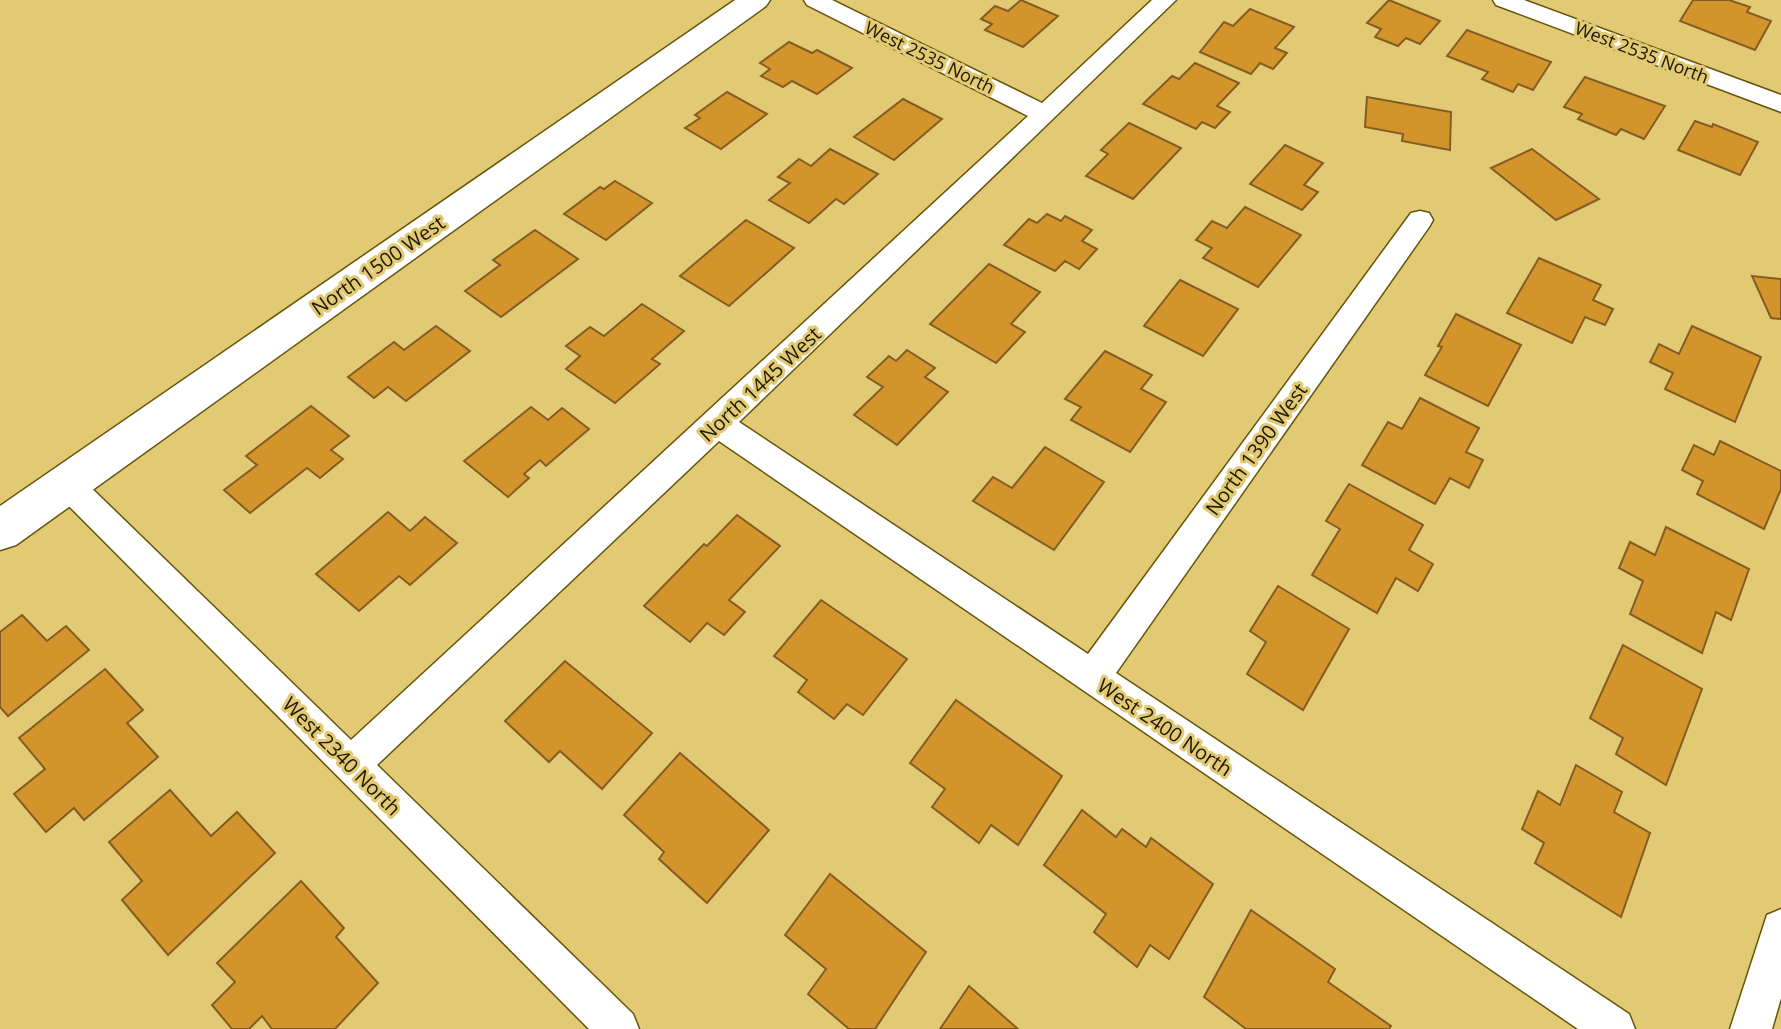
<svg xmlns="http://www.w3.org/2000/svg" width="1781" height="1029" font-family="'Open Sans',sans-serif">
	<style>
		.building { fill: #d4942c; stroke: #835d24; stroke-width: 2 }
		.lines { fill: none; stroke-linecap: round; stroke-linejoin: round }
		.street-casing { stroke: #66540b; stroke-width: 3 }
		.secondary-casing { stroke: #66540b; stroke-width: 3 }
		.street { fill: #fff; fill-rule: evenodd }
		.secondary { fill: #fff; fill-rule: evenodd }
		.labels { text-anchor: middle; dominant-baseline: central; stroke-width: 6; stroke-linejoin: round; paint-order: stroke }
		.far-street-label { font-size: 18px; fill: #1f1800; stroke: #e2ca74 }
		.street-label { font-size: 20px; fill: #1f1800; stroke: #e2ca74 }
	</style>
	<rect width="100%" height="100%" fill="#e2ca74"/>
	<g class="building">
		<path d="M1021 0 1058 16 1023 47 985 30 992 24 981 19 995 6 1008 11Z"/>
		<path d="M1389 0 1440 21 1420 44 1406 38 1398 46 1375 37 1381 29 1367 23Z"/>
		<path d="M1693 0H1729L1750 7 1747 12 1771 21 1755 50 1680 21Z"/>
		<path d="M1250 9 1294 27 1275 48 1287 53 1273 69 1260 63 1251 74 1200 52 1224 22 1233 26Z"/>
		<path d="M1467 30 1551 62 1533 90 1518 84 1513 92 1482 79 1488 72 1447 56Z"/>
		<path d="M789 42 812 53 817 50 852 68 817 94 792 81 783 87 761 76 770 69 760 63Z"/>
		<path d="M1195 63 1239 83 1217 106 1230 112 1215 128 1202 122 1196 129 1143 104 1172 76 1179 79Z"/>
		<path d="M1585 77 1665 106 1644 139 1621 129 1616 135 1578 119 1582 114 1564 107Z"/>
		<path d="M727 92 767 114 721 149 685 128 700 118 695 115Z"/>
		<path d="M1367 97 1451 112 1450 150 1402 141 1403 134 1365 127Z"/>
		<path d="M903 99 942 119 894 160 854 137Z"/>
		<path d="M1695 121 1712 127 1713 124 1758 142 1740 175 1678 150Z"/>
		<path d="M1129 123 1181 148 1133 199 1086 176 1108 154 1101 150Z"/>
		<path d="M1285 145 1323 163 1304 185 1318 192 1302 210 1250 184Z"/>
		<path d="M830 149 878 174 844 204 836 199 809 223 769 200 790 183 778 177 799 159 811 166Z"/>
		<path d="M1532 149 1599 199 1556 220 1491 168Z"/>
		<path d="M615 181 652 203 606 240 564 214 600 187 604 189Z"/>
		<path d="M1245 207 1301 235 1258 287 1203 258 1212 248 1196 240 1212 221 1227 228Z"/>
		<path d="M1047 214 1061 221 1065 216 1092 230 1082 241 1097 249 1079 269 1065 261 1055 271 1004 245 1029 219 1037 223Z"/>
		<path d="M746 220 794 248 729 306 680 276Z"/>
		<path d="M535 230 578 259 501 317 465 291 500 265 493 260Z"/>
		<path d="M1539 258 1601 285 1593 300 1613 309 1605 325 1585 317 1572 343 1507 313Z"/>
		<path d="M989 264 1040 292 1011 324 1025 332 996 363 930 324Z"/>
		<path d="M1752 276 1781 279V319L1771 318Z"/>
		<path d="M1180 280 1238 309 1203 356 1144 326Z"/>
		<path d="M642 304 684 331 652 359 660 364 615 403 566 369 580 356 566 346 590 327 604 336Z"/>
		<path d="M1456 314 1521 345 1488 406 1425 375 1442 347 1438 346Z"/>
		<path d="M436 326 470 351 406 401 388 387 374 398 348 377 394 342 404 350Z"/>
		<path d="M1692 326 1761 357 1735 422 1665 389 1673 373 1650 362 1659 344 1679 354Z"/>
		<path d="M907 350 935 368 925 377 948 392 897 445 854 415 883 387 867 377 889 356 896 361Z"/>
		<path d="M1105 351 1152 375 1141 389 1166 402 1130 452 1071 420 1081 407 1065 399Z"/>
		<path d="M1420 398 1479 428 1466 452 1483 460 1469 488 1450 478 1435 504 1362 465 1388 422 1402 429Z"/>
		<path d="M311 406 349 436 331 450 343 459 320 478 307 468 250 513 224 490 257 465 246 456Z"/>
		<path d="M531 407 548 420 562 408 589 429 546 466 540 460 524 474 529 478 508 497 464 461Z"/>
		<path d="M1720 441 1781 471V489L1764 529 1697 494 1703 481 1682 470 1694 445 1714 455Z"/>
		<path d="M1045 447 1104 482 1054 550 973 501 993 477 1012 488Z"/>
		<path d="M1349 484 1423 525 1409 550 1433 564 1418 591 1396 578 1377 613 1312 575 1340 529 1326 521Z"/>
		<path d="M388 512 410 531 425 517 457 543 410 585 399 576 359 611 316 574Z"/>
		<path d="M737 515 780 546 729 600 745 612 724 635 707 623 690 642 644 606 704 544 707 546Z"/>
		<path d="M1666 527 1749 569 1731 620 1716 612 1702 653 1630 614 1643 581 1619 568 1630 542 1655 555Z"/>
		<path d="M1278 586 1349 629 1303 710 1247 674 1266 642 1250 631Z"/>
		<path d="M821 600 907 659 863 715 847 704 834 719 798 692 807 680 774 656Z"/>
		<path d="M22 615 47 641 66 626 89 650 8 716 0 707V632Z"/>
		<path d="M1623 645 1702 689 1666 785 1616 754 1623 738 1590 718Z"/>
		<path d="M565 661 652 733 602 789 560 751 549 762 505 721Z"/>
		<path d="M105 669 143 710 127 723 158 757 84 820 74 808 46 832 14 794 45 769 19 738Z"/>
		<path d="M956 700 1062 776 1018 845 991 825 979 843 932 807 945 789 910 763Z"/>
		<path d="M680 753 769 830 707 903 659 859 664 852 624 815Z"/>
		<path d="M1576 765 1622 792 1614 812 1650 833 1621 917 1535 863 1544 843 1522 829 1538 791 1560 805Z"/>
		<path d="M170 790 211 836 237 812 275 853 168 955 122 900 142 881 109 842Z"/>
		<path d="M1082 810 1116 837 1122 829 1146 847 1151 838 1213 884 1169 959 1150 945 1137 967 1094 932 1106 914 1044 865Z"/>
		<path d="M830 874 926 952 875 1029H849L808 994 826 969 785 935Z"/>
		<path d="M301 881 344 928 336 937 378 983 335 1029H272L262 1016 249 1029H232L212 1005 235 982 217 963Z"/>
		<path d="M1251 910 1335 969 1328 982 1391 1026 1389 1029H1246L1204 997Z"/>
		<path d="M969 986 1018 1029H940Z"/>
	</g>
	<g class="lines">
		<g class="street-casing">
			<g id="street">
				<path d="M804 0H832L1042 103 1152 0H1176L739 422 1088 654 1411 213 1420 211 1429 213 1433 220 1429 227 1116 673 1629 1014 1635 1029H1578L719 441 377 765 633 1014 639 1029H589L56 493 51 484 56 475 67 471 78 475 351 740 1028 116 807 5Z"/>
				<path d="M1493 0H1524L1781 95V112L1496 5Z"/>
				<path d="M1781 909V998L1772 1029H1730L1767 915Z"/>
			</g>
		</g>
		<g class="secondary-casing">
			<path id="secondary" d="M735 0H770L766 6 16 545 0 550V506Z"/>
		</g>
		<use href="#street" class="street"/>
		<use href="#secondary" class="secondary"/>
	</g>
	<g class="labels">
		<g class="far-street-label">
			<text transform="translate(1642 52) rotate(21)">West 2535 North</text>
			<text transform="translate(930 57) rotate(26)">West 2535 North</text>
		</g>
		<g class="street-label">
			<text transform="translate(378 265) rotate(-35)">North 1500 West</text>
			<text transform="translate(760 384) rotate(-43)">North 1445 West</text>
			<text transform="translate(1256 449) rotate(-54)">North 1390 West</text>
			<text transform="translate(1165 727) rotate(34)">West 2400 North</text>
			<text transform="translate(342 756) rotate(45)">West 2340 North</text>
		</g>
	</g>
</svg>
